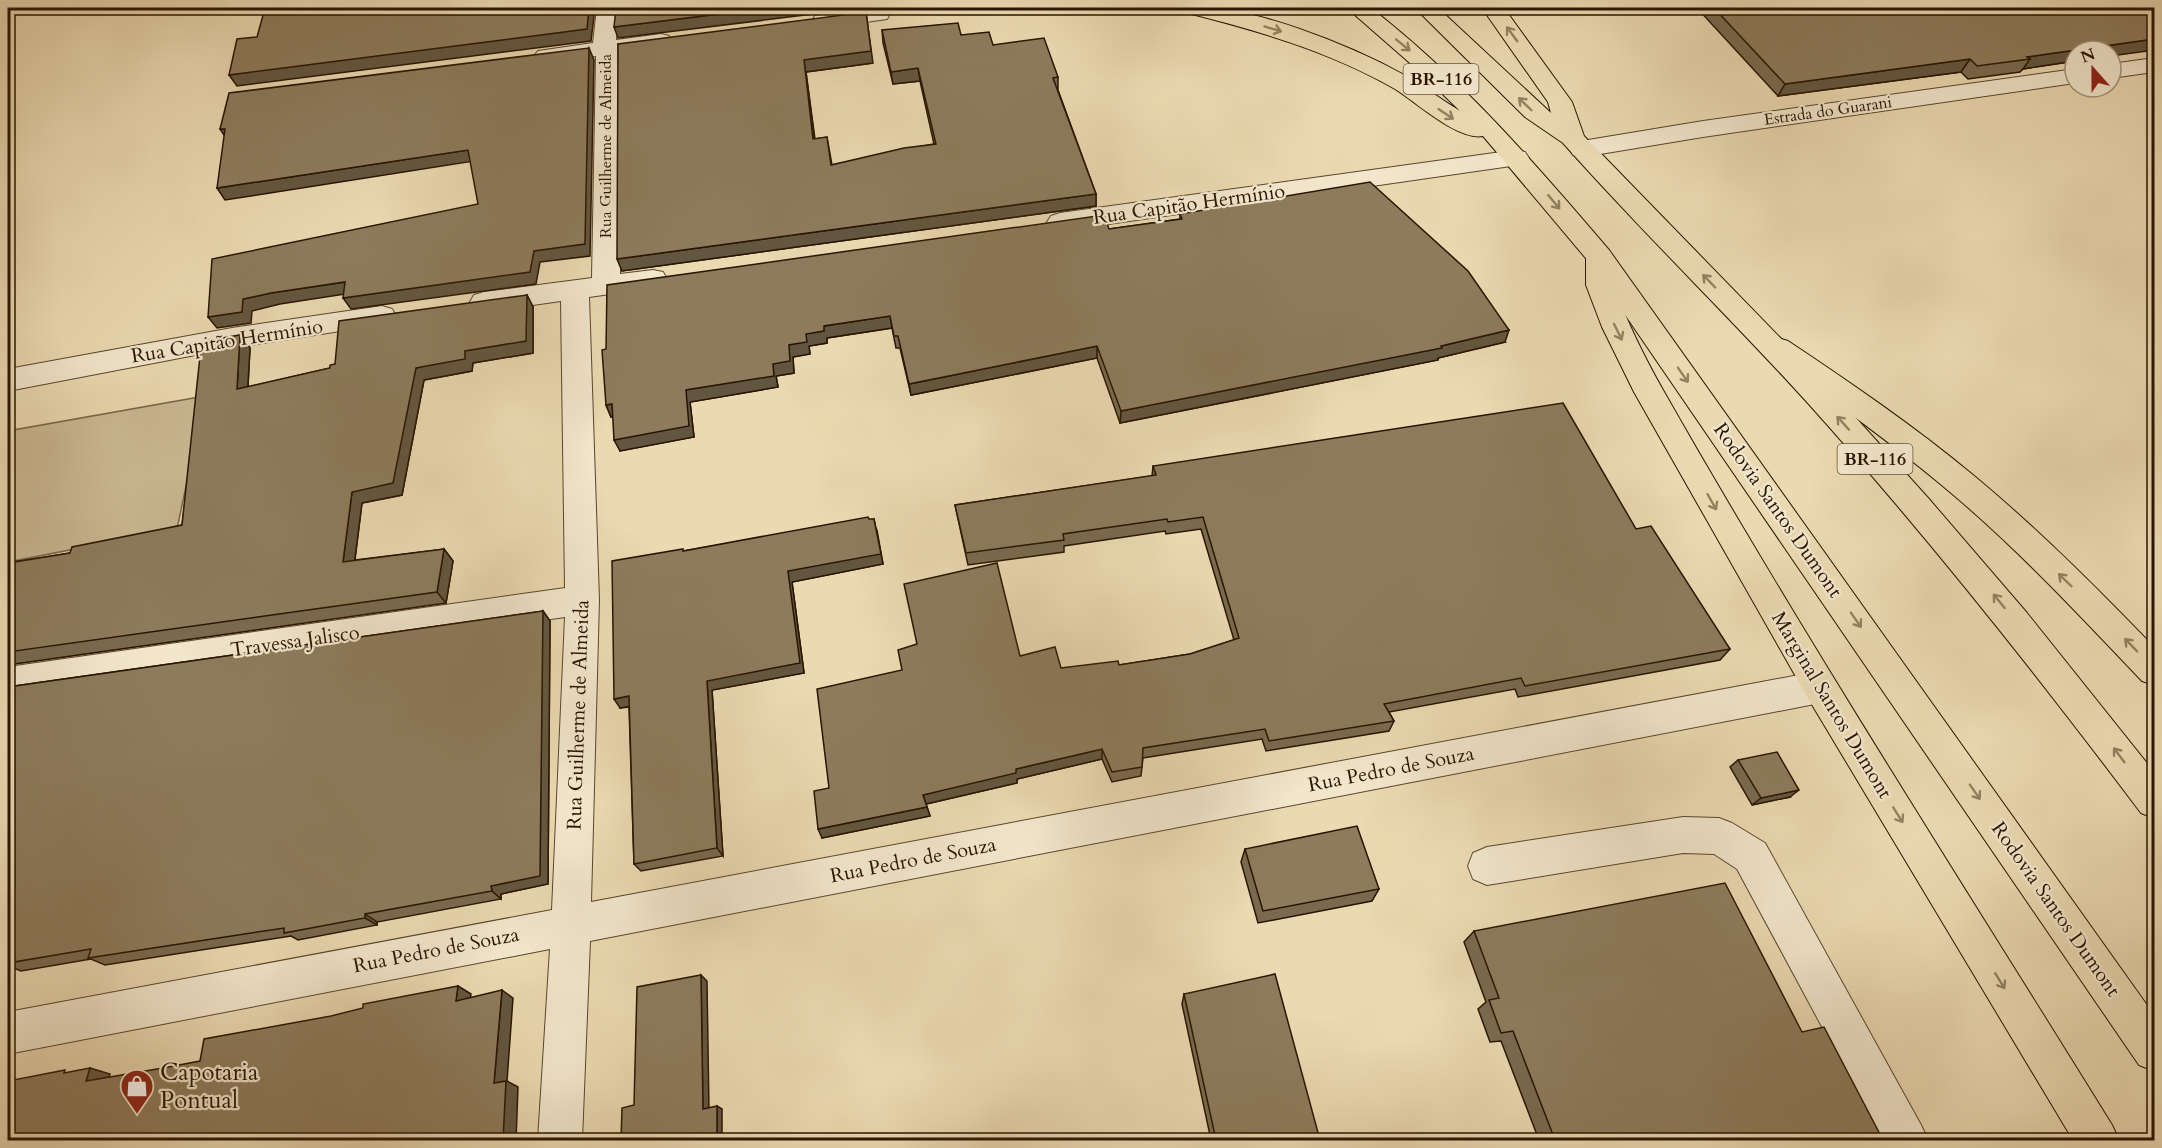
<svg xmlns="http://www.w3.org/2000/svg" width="2162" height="1148" font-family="Cardo,serif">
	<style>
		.green { fill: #cab893; stroke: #79664a; stroke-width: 1.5 }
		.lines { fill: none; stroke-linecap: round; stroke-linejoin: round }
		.minor-casing { stroke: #59462c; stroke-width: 2 }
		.major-casing { stroke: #281500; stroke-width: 2 }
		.highway-casing { stroke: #281500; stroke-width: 2 }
		.minor { fill: #f2e6cc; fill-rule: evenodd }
		.major { fill: #ebd9b1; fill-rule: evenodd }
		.highway { fill: #ebd9b1; fill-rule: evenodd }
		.wall { fill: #796a4f; stroke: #281500; stroke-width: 1.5 }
		.shaded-wall { fill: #635640; stroke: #281500; stroke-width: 1.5 }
		.building { fill: #8d7b5c; stroke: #281500; stroke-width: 1.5 }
		.oneway { stroke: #938161 }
		.labels { text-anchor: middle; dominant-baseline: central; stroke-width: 4.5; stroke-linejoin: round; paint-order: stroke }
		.far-street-label { font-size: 16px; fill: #281500; stroke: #f2e6cc }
		.shield { fill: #f2e6cc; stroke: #65543d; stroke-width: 1.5 }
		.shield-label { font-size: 18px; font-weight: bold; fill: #281500 }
		.street-label { font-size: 20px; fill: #281500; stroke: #f2e6cc }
		.near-poi-label { font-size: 24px; fill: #281500; stroke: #f2e6cc; text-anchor: start }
	</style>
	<rect width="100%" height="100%" fill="#ebd9b1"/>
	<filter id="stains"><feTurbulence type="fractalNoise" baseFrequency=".00333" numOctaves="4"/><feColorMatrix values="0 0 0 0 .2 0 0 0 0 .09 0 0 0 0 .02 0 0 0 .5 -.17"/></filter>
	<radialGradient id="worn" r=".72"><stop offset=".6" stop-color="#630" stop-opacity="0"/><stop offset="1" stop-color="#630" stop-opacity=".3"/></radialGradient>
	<path class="green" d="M205 396 177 529 8 562V431Z"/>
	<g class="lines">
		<g class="minor-casing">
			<g id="minor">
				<path d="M597 8H619L616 40 661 34 669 36 672 41 669 46 620 53V274L653 270 663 272 667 279 663 286 653 288 589 297 599 600 591 902 1820 671 1832 676 1838 687 1832 698 1820 703 590 941 582 1140H538L550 949 8 1054V1012L552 910 565 617 8 697V667L565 588 561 301 484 312 474 309 470 302 474 295 484 292 592 278 596 56 546 63 538 61 534 56 538 51 593 43Z"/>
				<path d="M877 8 887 9 890 14 887 19 823 28 815 26 812 21 815 16 823 14Z"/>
				<path d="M2154 58V72L2111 78V64Z"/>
				<path d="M2075 69V83L1703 137 1582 157 1573 155 1570 149 1573 143 1582 141 1703 121Z"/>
				<path d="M1516 150 1525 152 1529 158 1525 164 1060 231 1051 228 1047 222 1051 216 1060 213Z"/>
				<path d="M382 306 392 309 396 316 392 323 232 348 8 391V369L232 328Z"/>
				<path d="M1683 817 1719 818 1732 823 1765 843 1921 1125 1928 1140H1883L1737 869 1714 854 1683 853 1487 885 1473 879 1468 866 1473 853 1487 847Z"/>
			</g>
		</g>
		<g class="major-casing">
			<g id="major">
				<path d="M1599 247 1609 250C1616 262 1611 276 1615 289 1628 324 1645 358 1663 390 1805 640 1961 881 2112 1125L2119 1140H2073L1808 698 1634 392 1602 327 1586 285V256L1589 250Z"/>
				<path d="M1778 338 1788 341C1851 383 1914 426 1973 475 2037 528 2096 587 2154 647V685L2142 681C2080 616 2019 550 1950 492 1892 443 1831 399 1768 355L1764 348 1768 341Z"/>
			</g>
		</g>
		<g class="highway-casing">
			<g id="highway">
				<path d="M1185 8C1244 1 1354 47 1406 76 1425 87 1442 100 1460 111L1419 71 1347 8H1371C1463 80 1533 161 1609 250L2154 1015V1071L2139 1065 1589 262 1483 136C1458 141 1416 102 1395 89 1331 52 1259 31 1188 13Z"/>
				<path d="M1415 8H1438L1551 113 1548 102 1482 8H1504L1572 102 1584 136 1829 388 1929 499 2027 613 2154 772V818L2141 813C2035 672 1925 533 1806 401 1727 314 1642 232 1563 143L1525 117Z"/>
			</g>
		</g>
		<use href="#minor" class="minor"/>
		<use href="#major" class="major"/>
		<use href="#highway" class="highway"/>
	</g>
	<g class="wall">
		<path d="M1697 8H2154L2075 51V61L2023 69 2020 72 1968 79 1961 72 1778 96Z"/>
		<path d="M882 30 961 35 993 45 1058 77V90L1096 194V206L622 271 618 44 873 63 806 72 815 139 827 137 832 165 934 144 920 81 893 84 883 43Z"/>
		<path d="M1180 214 1505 342 1438 358V360L1120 423 1097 358 911 395 900 348H896L892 328 827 338V343L809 346 810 354 793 357 794 373 776 376 778 387 690 402 694 437 620 451 613 416 611 417 606 405 1109 229 1180 219Z"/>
		<path d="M527 295 533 307V353L473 363 472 371 424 380 402 495 362 503 355 560 444 549 453 561 446 603 8 665V668V563L70 553 182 525 205 347 240 335 250 348 248 387 330 368 335 364Z"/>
		<path d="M1153 466 1636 529 1730 649 1720 660 1518 697 1515 689 1389 712 1394 721 1389 731 1266 751 1262 739 1143 758 1141 776 1112 782 1102 759 1017 779V783L926 804 930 816 822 838 829 788 1020 656 1061 668 1119 665 1190 654 1234 640 1201 529 1166 534 1165 531 1064 546V552L968 565 955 505 1152 476Z"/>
		<path d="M869 519 877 530 883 564 792 582 804 673 712 690 723 856 641 871 634 864 629 707 620 708 684 551Z"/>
		<path d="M543 611 550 621 548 884 501 894V899L377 922V925L298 940 291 936 105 965 91 959 21 971 11 967 8 968V687Z"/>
		<path d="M1738 760 1790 797 1752 805 1730 767Z"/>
		<path d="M1245 849 1379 889 1372 901 1258 923 1241 862Z"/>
		<path d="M1474 931 1802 1032 1883 1140H1539L1501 1041 1490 1042 1478 1009 1486 1002 1464 942Z"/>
		<path d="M1184 994 1320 1140H1211L1182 1004Z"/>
	</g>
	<g class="shaded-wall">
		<path d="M589 8H595L591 41 237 86 229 75Z"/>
		<path d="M767 8H863L618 38 614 27Z"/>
		<path d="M866 12 873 63 806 72 816 151 813 139 804 60Z"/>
		<path d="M2154 39V50L2111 56V51H2075V61L2023 69 2030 59 2027 57Z"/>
		<path d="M589 48 594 60 590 256 540 262 536 284 351 309 343 298 534 251Z"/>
		<path d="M1970 59 1961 72 1778 96 1785 84Z"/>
		<path d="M918 68 920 81 893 84 891 72Z"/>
		<path d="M220 129H225L228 141Z"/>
		<path d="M468 150 474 161 225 200 217 188Z"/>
		<path d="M1096 194V206L622 271 617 259Z"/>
		<path d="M345 282 352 293 280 304 252 311 251 323 217 328 208 317 243 299 271 293Z"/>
		<path d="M527 295 533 307V353L473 363 472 371 424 380 402 495 362 503 353 573 343 562 352 492 416 368 465 351Z"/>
		<path d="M890 316 892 328 827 338V343L809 346 810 354 793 357 794 373 776 376 778 387 690 402 694 437 620 451 614 440 686 390 773 364 789 345 806 334 824 326Z"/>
		<path d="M1509 330 1505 342 1438 358V360L1120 423 1121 411 1441 346Z"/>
		<path d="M240 335 250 348 247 402 237 389Z"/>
		<path d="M1097 346V358L911 395 909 384Z"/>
		<path d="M612 404 618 416 611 417 606 405Z"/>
		<path d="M874 519 883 564 792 582 804 673 712 690 723 856 717 848 707 681 788 571Z"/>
		<path d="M444 549 453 561 446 603 437 592Z"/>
		<path d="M543 611 550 621 548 884 501 894V899L492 891 491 886Z"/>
		<path d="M629 696 636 705 620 708 614 699Z"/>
		<path d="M1102 749V759L1017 779V783L926 804 923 795 1016 769Z"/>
		<path d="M1799 790 1790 797 1752 805 1761 798Z"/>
		<path d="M927 807 930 816 822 838 818 829Z"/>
		<path d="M365 914 377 922V925L365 918Z"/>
		<path d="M701 975 707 981 709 1112 703 1109Z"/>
		<path d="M458 986 471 994 469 1008 456 1001Z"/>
		<path d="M502 990 513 998 507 1081 518 1087 516 1140H503L494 1083Z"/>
		<path d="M90 1068 110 1074 107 1087 86 1081Z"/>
		<path d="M717 1106 722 1109V1140H717Z"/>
	</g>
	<g class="building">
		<path d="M265 8H589L587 29 229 75 237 39 257 37Z"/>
		<path d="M616 8H767L614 27Z"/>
		<path d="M1714 8H2154V39L2027 57 2030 59 1977 66 1970 59 1785 84Z"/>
		<path d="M866 12 871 51 804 60 813 139 827 137 831 165 904 148 936 144 918 68 891 72 882 30 958 23 961 35 989 32 993 45 1044 38 1058 77 1053 78 1096 194 617 259 618 44Z"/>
		<path d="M589 48 585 244 534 251 530 272 343 298 345 282 271 293 243 299 242 312 208 317 212 259 478 204 468 150 217 188 225 129H220L229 93Z"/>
		<path d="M1370 182 1468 271 1509 330 1441 346 1442 348 1121 411 1097 346 909 384 898 336H894L890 316 824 326V331L806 334 807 342 789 345 790 361 773 364 774 376 686 390 689 426 614 440 612 404 606 405 602 350 606 349 607 285 1104 215 1109 229 1182 219 1180 214Z"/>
		<path d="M527 295 526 341 465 351V359L416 368 393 483 352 492 343 562 444 549 437 592 8 652V563L70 553 72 547 182 525 201 347H205V341L240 335 237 389 330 368V365L335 364 339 321Z"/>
		<path d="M1563 403 1636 529 1651 526 1730 649 1525 686 1521 678 1384 704 1394 721 1269 741 1265 729 1143 748 1142 767 1112 772 1102 749 1016 769V773L923 795 927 807 818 829 814 791 829 788 817 689 902 670 898 650 917 644 904 584 997 563 1020 656 1055 647 1061 668 1118 661 1119 665 1190 654 1239 638 1203 517 1168 522 1167 519 1063 534 1064 540 966 553 955 505 1156 475 1153 466Z"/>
		<path d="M868 517 869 519H874L881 554 788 571 800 663 707 681 717 848 634 864 629 696 614 699 612 561 683 549V551Z"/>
		<path d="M543 611 540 876 491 886 492 891 365 914V918L284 933V928L88 958 91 949 8 963V687Z"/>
		<path d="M1777 752 1799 790 1761 798 1738 760Z"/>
		<path d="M1357 826 1379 889 1263 911 1245 849Z"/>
		<path d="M1725 883 1802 1032 1824 1027 1883 1140H1555L1513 1031 1501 1033 1489 1000 1499 998 1474 931Z"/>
		<path d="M1275 974 1320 1140H1216L1184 994Z"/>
		<path d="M701 975 703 1109 717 1106V1140H621L622 1108 634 1105 637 987Z"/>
		<path d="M458 986 456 1001 502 990 494 1083 506 1081 503 1140H8V1081L65 1070 64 1073 90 1068 86 1081 163 1068 200 1061 204 1039 331 1016 363 1008V1004Z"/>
	</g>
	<defs><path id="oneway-shaft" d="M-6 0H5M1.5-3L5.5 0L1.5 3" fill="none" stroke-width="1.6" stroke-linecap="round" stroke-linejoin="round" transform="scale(1.5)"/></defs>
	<g class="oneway">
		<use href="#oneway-shaft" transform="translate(1273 29) rotate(17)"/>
		<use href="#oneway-shaft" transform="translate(1512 34) rotate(-126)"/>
		<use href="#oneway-shaft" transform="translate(1403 45) rotate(39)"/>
		<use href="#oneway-shaft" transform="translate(1525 104) rotate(-136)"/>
		<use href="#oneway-shaft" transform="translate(1446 114) rotate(34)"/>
		<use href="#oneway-shaft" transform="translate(1554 202) rotate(50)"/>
		<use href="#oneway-shaft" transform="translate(1709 281) rotate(-134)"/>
		<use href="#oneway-shaft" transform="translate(1618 332) rotate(64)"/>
		<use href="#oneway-shaft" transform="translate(1683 375) rotate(55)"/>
		<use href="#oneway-shaft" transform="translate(1843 423) rotate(-132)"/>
		<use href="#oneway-shaft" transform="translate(1712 502) rotate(60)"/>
		<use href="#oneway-shaft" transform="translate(2065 580) rotate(-136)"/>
		<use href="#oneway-shaft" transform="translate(1999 601) rotate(-129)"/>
		<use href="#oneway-shaft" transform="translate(1856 620) rotate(55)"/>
		<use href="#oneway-shaft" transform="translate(2131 645) rotate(-134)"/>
		<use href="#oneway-shaft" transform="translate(2119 755) rotate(-127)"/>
		<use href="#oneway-shaft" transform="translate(1975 792) rotate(55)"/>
		<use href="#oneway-shaft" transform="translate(1898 815) rotate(58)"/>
		<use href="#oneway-shaft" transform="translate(2000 981) rotate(58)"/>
	</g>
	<defs>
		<g id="shop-pin" transform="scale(1.725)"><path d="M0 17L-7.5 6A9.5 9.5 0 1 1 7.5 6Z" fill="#8f2418" stroke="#f2e6cc"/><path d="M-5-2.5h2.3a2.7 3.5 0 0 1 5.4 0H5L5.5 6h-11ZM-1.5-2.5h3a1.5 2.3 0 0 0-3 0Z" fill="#fff"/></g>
	</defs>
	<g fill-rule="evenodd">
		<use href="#shop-pin" x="137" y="1086"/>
	</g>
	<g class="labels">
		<g class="far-street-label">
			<text transform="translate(1828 111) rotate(-8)">Estrada do Guarani</text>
			<text transform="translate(606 146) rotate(-90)">Rua Guilherme de Almeida</text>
		</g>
		<g class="shield">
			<rect x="1403.5" y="64" width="75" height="30" rx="4.5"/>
			<rect x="1837.5" y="444" width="75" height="30" rx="4.5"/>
		</g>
		<g class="shield-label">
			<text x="1441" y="79">BR-116</text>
			<text x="1875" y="459">BR-116</text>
		</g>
		<g class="street-label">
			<text transform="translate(1189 204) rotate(-8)">Rua Capitão Hermínio</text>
			<text transform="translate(227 341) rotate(-9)">Rua Capitão Hermínio</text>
			<text transform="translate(1778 510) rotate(55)">Rodovia Santos Dumont</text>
			<text transform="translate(295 641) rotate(-8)">Travessa Jalisco</text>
			<text transform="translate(1832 705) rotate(59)">Marginal Santos Dumont</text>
			<text transform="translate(578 715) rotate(-88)">Rua Guilherme de Almeida</text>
			<text transform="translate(1391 769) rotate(-11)">Rua Pedro de Souza</text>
			<text transform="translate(913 860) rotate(-11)">Rua Pedro de Souza</text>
			<text transform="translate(2056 909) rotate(55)">Rodovia Santos Dumont</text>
			<text transform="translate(436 950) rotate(-11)">Rua Pedro de Souza</text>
		</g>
		<g class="near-poi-label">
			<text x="160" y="1072">Capotaria<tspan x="160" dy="28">Pontual</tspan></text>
		</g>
	</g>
	<rect width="2162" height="1148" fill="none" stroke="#ebd9b1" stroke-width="30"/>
	<rect x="9" y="9" width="2144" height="1130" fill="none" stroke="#281500" stroke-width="3"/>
	<rect x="15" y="15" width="2132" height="1118" fill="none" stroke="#281500" stroke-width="1.5"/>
	<g transform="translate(2093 69) rotate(339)"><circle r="28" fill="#f2e6cc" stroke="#a1927a" stroke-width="1.5"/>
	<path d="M0-4.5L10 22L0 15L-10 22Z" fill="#8f2418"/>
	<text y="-9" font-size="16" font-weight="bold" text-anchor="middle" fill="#281500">N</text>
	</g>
	<rect width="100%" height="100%" filter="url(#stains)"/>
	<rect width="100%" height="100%" fill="url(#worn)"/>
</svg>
